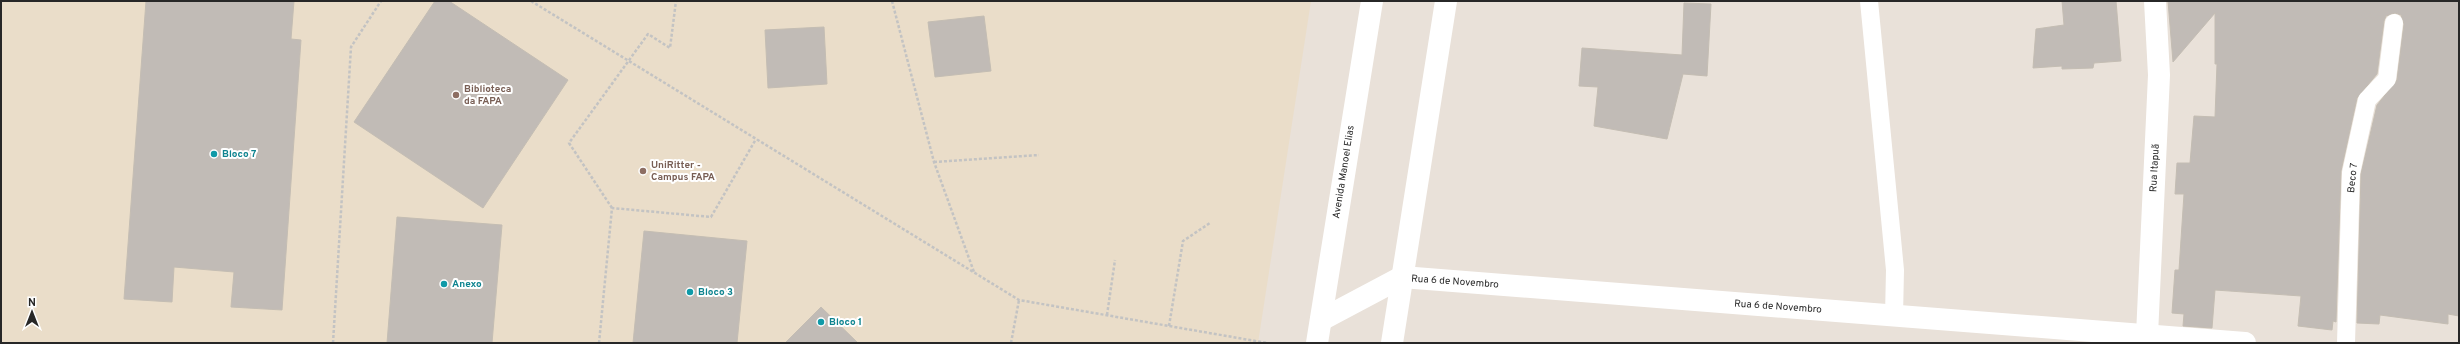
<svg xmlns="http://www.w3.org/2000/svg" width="2460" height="344" font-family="Overpass,sans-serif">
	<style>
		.education { fill: #eaddc9 }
		.building { fill: #c1bbb6; stroke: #c4bdb3 }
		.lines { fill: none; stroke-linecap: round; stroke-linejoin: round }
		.path { stroke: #c3c3c3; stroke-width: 2.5; stroke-dasharray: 3 2; stroke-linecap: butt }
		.lane { stroke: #fff; stroke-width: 18 }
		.street { stroke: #fff; stroke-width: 22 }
		.secondary { stroke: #fff; stroke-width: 22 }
		.education-dot { fill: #8d6e63; stroke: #fff; stroke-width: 1.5 }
		.culture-dot { fill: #0f9aa8; stroke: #fff; stroke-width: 1.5 }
		.labels { text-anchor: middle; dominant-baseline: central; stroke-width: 4; stroke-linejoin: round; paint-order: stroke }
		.education-label { font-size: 10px; font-weight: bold; fill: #785e54; stroke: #fff; text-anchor: start }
		.culture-label { font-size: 10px; font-weight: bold; fill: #0d838f; stroke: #fff; text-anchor: start }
		.street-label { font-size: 10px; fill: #272727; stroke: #fff }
	</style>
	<rect width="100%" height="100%" fill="#e9e1d9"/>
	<path class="education" d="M1 1H1311L1258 343H1Z"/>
	<g class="building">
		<path d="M146 1H294L291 39 301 40 282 310 231 307 234 272 174 267 172 302 124 299Z"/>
		<path d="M435 1H449L568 80 483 208 354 122Z"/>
		<path d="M2062 1H2116L2121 61 2094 63 2093 68 2062 69V66L2033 68 2036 29 2064 25Z"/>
		<path d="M2168 1H2459V316L2448 314V324L2380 315 2379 324 2357 323 2361 174 2377 105 2397 80 2404 24 2401 15 2395 13 2386 16 2384 21 2377 74 2357 98 2341 171 2336 322 2333 321 2332 330 2298 326 2301 296 2215 290 2212 328 2183 326 2184 314 2172 313 2175 270H2179L2184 194H2175L2177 163H2190L2194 116 2215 117 2217 64H2215V13L2173 62Z"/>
		<path d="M1684 3 1711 4 1707 76 1683 74 1667 139 1594 126 1598 87 1579 86 1582 48 1682 55Z"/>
		<path d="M984 16 991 71 935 77 928 22Z"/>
		<path d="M824 27 827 84 768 88 765 30Z"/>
		<path d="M397 217 502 225 492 343H387Z"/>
		<path d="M644 231 747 241 737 343H633Z"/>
		<path d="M821 307 858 343H785Z"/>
	</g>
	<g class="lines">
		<g class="path">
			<path d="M531 1 1019 300 1267 343"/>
			<path d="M892 1 934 162 974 272"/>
			<path d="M934 162 1039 155"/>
			<path d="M612 208 569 143 648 34 670 48 676 1"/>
			<path d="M1107 315 1115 260"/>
			<path d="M1169 326 1183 241 1210 223"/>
			<path d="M333 343 351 47 381 1"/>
			<path d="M599 343 612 208 711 217 756 139"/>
			<path d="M1011 343 1019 300"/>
		</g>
		<g class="lane">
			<path d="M1869 1 1895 270 1894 316"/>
			<path d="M2346 343 2351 173 2367 100 2387 79 2394 23"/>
		</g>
		<path class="street" d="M2147 335 2159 75 2155 1"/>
		<g class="secondary">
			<path d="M1321 320 1402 277 2245 343"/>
			<path d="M1317 343 1372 1"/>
			<path d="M1392 343 1446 1"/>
		</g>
	</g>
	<g class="education-dot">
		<circle cx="456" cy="95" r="4"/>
		<circle cx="643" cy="171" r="4"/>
	</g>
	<g class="culture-dot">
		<circle cx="214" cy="154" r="4"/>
		<circle cx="444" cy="284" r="4"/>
		<circle cx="690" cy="292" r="4"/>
		<circle cx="821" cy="322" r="4"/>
	</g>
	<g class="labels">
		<g class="education-label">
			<text x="464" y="89">Biblioteca<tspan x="464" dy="12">da FAPA</tspan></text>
			<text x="651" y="165">UniRitter -<tspan x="651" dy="12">Campus FAPA</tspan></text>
		</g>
		<g class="culture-label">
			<text x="222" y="154">Bloco 7</text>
			<text x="452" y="284">Anexo</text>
			<text x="698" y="292">Bloco 3</text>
			<text x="829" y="322">Bloco 1</text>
		</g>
		<g class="street-label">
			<text transform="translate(2155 168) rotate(-87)">Rua Itapuã</text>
			<text transform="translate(1344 172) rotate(-81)">Avenida Manoel Elias</text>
			<text transform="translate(2353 178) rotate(-84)">Beco 7</text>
			<text transform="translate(1455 282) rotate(4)">Rua 6 de Novembro</text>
			<text transform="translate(1778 307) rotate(4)">Rua 6 de Novembro</text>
		</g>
	</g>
	<rect width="2460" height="344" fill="none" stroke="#272727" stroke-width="4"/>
	<g transform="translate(32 312)" stroke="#ffffff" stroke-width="3" paint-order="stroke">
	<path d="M0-3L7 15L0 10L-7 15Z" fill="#272727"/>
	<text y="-6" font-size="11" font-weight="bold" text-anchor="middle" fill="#272727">N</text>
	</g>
</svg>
